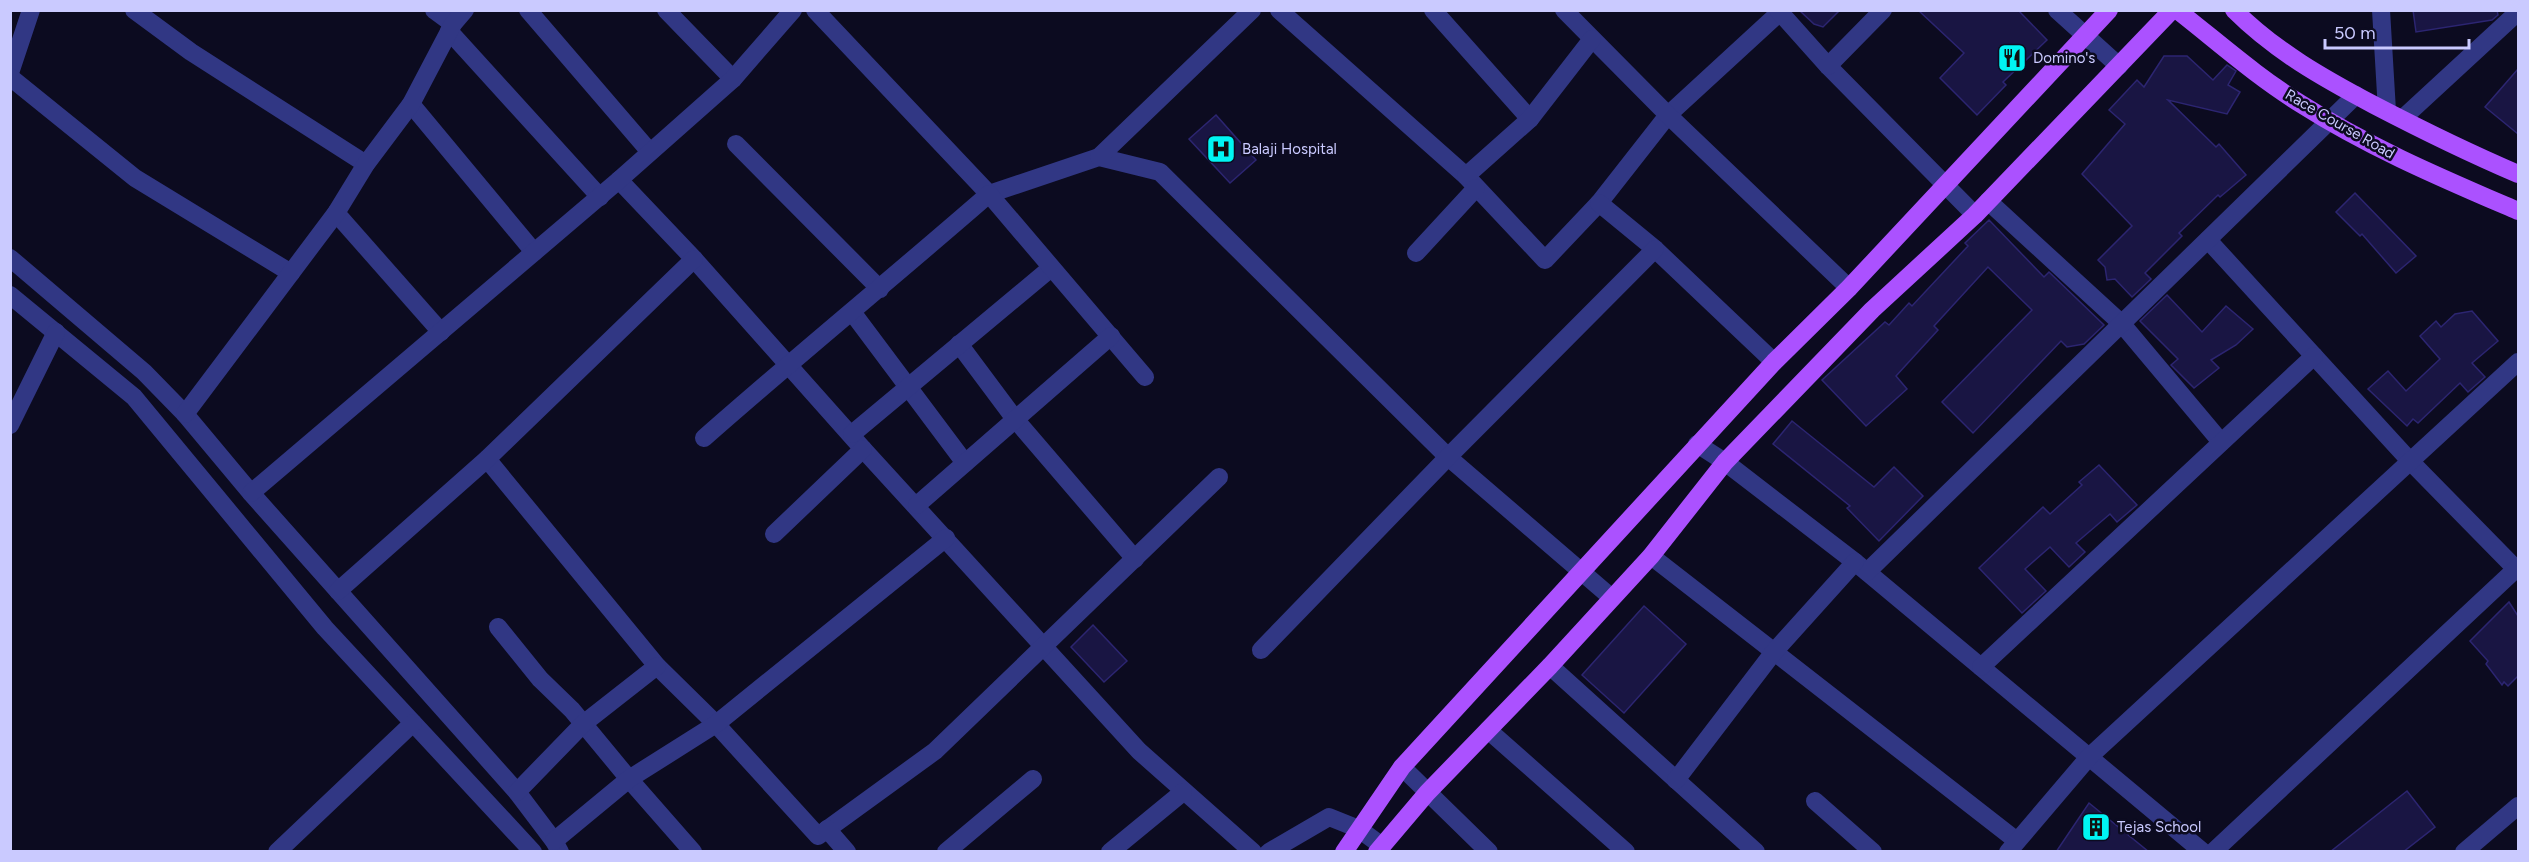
<svg xmlns="http://www.w3.org/2000/svg" width="2529" height="862" font-family="Figtree,sans-serif">
	<style>
		.building { fill: #191543; stroke: #2c2571; stroke-width: 1.5 }
		.lines { fill: none; stroke-linecap: round; stroke-linejoin: round }
		.minor { stroke: #313784; stroke-width: 18 }
		.major { stroke: #ab51ff; stroke-width: 18 }
		.labels { text-anchor: middle; dominant-baseline: central; stroke-width: 5; stroke-linejoin: round; paint-order: stroke }
		.poi-label { font-size: 15px; fill: #cacaff; stroke: #0c0b20; text-anchor: start }
		.street-label { font-size: 15px; fill: #cacaff; stroke: #0c0b20 }
	</style>
	<rect width="100%" height="100%" fill="#0c0b20"/>
	<g class="building">
		<path d="M1799 10H1840L1823 27 1814 24Z"/>
		<path d="M1918 10H2018L2047 40 2003 82 2006 85 1977 115 1940 78 1964 53Z"/>
		<path d="M2413 10H2497L2498 15 2492 20 2416 32Z"/>
		<path d="M2164 56H2187L2213 80 2227 65 2236 71 2228 85 2240 92 2227 114 2168 100 2216 147 2219 144 2246 175 2220 197 2218 195 2179 233 2182 236 2145 273 2151 279 2132 297 2115 279 2107 280 2105 267 2098 260 2132 226 2082 174 2125 124 2109 110 2137 80 2144 87Z"/>
		<path d="M2518 69V134L2485 107Z"/>
		<path d="M1216 115 1256 160 1230 183 1189 139Z"/>
		<path d="M2355 193 2416 256 2396 273 2362 234 2360 236 2336 212Z"/>
		<path d="M1989 220 2044 277 2049 272 2104 325 2084 344 2067 347 2061 341 1973 433 1942 402 2032 310 1988 267 1934 326 1938 330 1896 376 1907 389 1866 426 1822 380 1885 322 1889 325 1909 303 1912 306 1968 246 1965 243Z"/>
		<path d="M2167 295 2202 332 2226 306 2253 329 2236 345 2211 360 2219 368 2194 388 2171 365 2178 359 2140 321Z"/>
		<path d="M2472 311 2498 341 2472 363 2485 377 2468 392 2460 383 2418 423 2413 419 2407 426 2368 389 2388 371 2406 391 2440 359 2420 336 2436 321 2441 327 2455 314Z"/>
		<path d="M1792 421 1874 487 1894 467 1923 496 1879 541 1847 508 1850 506 1773 444Z"/>
		<path d="M2099 465 2137 505 2117 522 2110 514 2076 543 2085 552 2069 567 2050 547 2025 569 2046 591 2022 613 1979 568 2043 507 2050 514 2082 485 2079 482Z"/>
		<path d="M2509 602 2518 616V676L2508 686 2504 682 2502 685 2486 664 2488 661 2470 641Z"/>
		<path d="M1644 606 1686 644 1624 713 1582 675Z"/>
		<path d="M1093 625 1127 661 1104 682 1071 647Z"/>
		<path d="M2407 791 2435 827 2403 852H2330Z"/>
		<path d="M2089 803 2149 852H2056Z"/>
	</g>
	<g class="lines">
		<g class="minor">
			<path d="M134 10 191 52 366 164"/>
			<path d="M434 10 453 24"/>
			<path d="M528 10 650 152"/>
			<path d="M666 10 733 79"/>
			<path d="M815 10 989 194 1099 157 1160 172 1448 457 1612 598"/>
			<path d="M1279 10 1466 176 1545 260 1599 203 1668 115 1780 12"/>
			<path d="M1433 10 1530 119"/>
			<path d="M1564 10 1668 115 1849 288"/>
			<path d="M1778 10 1828 66 1975 215"/>
			<path d="M2057 10 2119 66"/>
			<path d="M2381 10 2387 111"/>
			<path d="M449 31 600 197"/>
			<path d="M1828 66 1883 10"/>
			<path d="M10 73 31 10"/>
			<path d="M10 77 135 178 291 273"/>
			<path d="M411 104 534 252"/>
			<path d="M2402 119 2518 12"/>
			<path d="M736 144 880 289"/>
			<path d="M1099 157 1252 10"/>
			<path d="M1466 176 1530 119 1592 39"/>
			<path d="M619 180 694 259 863 449 1139 751 1253 852"/>
			<path d="M1988 201 2122 324 2221 442"/>
			<path d="M1599 203 1655 249 1774 362"/>
			<path d="M336 213 441 332"/>
			<path d="M2208 240 2411 462 2516 569"/>
			<path d="M1416 253 1476 188"/>
			<path d="M10 258 144 372 185 414 251 493 517 792 554 841 560 852"/>
			<path d="M10 295 134 397 325 628 533 852"/>
			<path d="M852 312 965 463"/>
			<path d="M959 344 1015 419 1135 559"/>
			<path d="M185 414 336 213 366 164 411 104 453 24 465 10"/>
			<path d="M10 425 56 332"/>
			<path d="M852 434 1051 268"/>
			<path d="M704 438C798 355 895 276 989 194L1145 377"/>
			<path d="M1697 444 1725 462 1855 562 2203 852"/>
			<path d="M487 459 657 666 716 724 818 836 935 751 1219 477"/>
			<path d="M251 493 619 180 733 79 793 10"/>
			<path d="M917 505 1111 336"/>
			<path d="M774 534 863 449"/>
			<path d="M1651 556 2017 841"/>
			<path d="M1867 572 2356 95"/>
			<path d="M338 591 487 459 694 259"/>
			<path d="M498 627 540 679 572 710 629 779 693 852"/>
			<path d="M1261 650 1448 457 1655 249"/>
			<path d="M1550 666 1756 852"/>
			<path d="M1981 667 2314 356"/>
			<path d="M1488 730 1626 852"/>
			<path d="M1402 767 1489 852"/>
			<path d="M1676 780 1773 653 1855 562"/>
			<path d="M517 792 583 724 657 666"/>
			<path d="M1815 801 1873 852"/>
			<path d="M827 829 847 852"/>
			<path d="M554 841 629 779 716 724 946 538"/>
			<path d="M277 852 413 723"/>
			<path d="M946 852 1033 779"/>
			<path d="M1110 852 1183 792"/>
			<path d="M1269 852 1329 817 1359 829 1382 846"/>
			<path d="M2008 852 2089 757 2518 362"/>
			<path d="M2213 852 2518 567"/>
			<path d="M2464 852 2518 806"/>
		</g>
		<g class="major">
			<path d="M2177 10C2218 42 2257 77 2301 104 2370 148 2444 179 2518 211"/>
			<path d="M2234 10C2275 51 2323 78 2374 105 2422 130 2469 153 2518 174"/>
			<path d="M1344 852 1402 767 1774 362 1849 288 2109 10"/>
			<path d="M1377 852 1427 793 1550 666 1651 556 1725 462 1872 310 1975 215 2172 10"/>
		</g>
	</g>
	<defs>
		<g id="restaurant-square" transform="scale(1.5)"><rect x="-9" y="-9" width="18" height="18" rx="4" fill="#00f5f3" stroke="#0c0b20"/><path d="M-5-6h1v4h1v-4h1v4h1v-4h1v5L-1.5 .5V6h-2V.5L-5-1ZM5-6V6H3V1.5H1.5Q1.5-4 5-6Z" fill="#111"/></g>
		<g id="hospital-square" transform="scale(1.5)"><rect x="-9" y="-9" width="18" height="18" rx="4" fill="#00f5f3" stroke="#0c0b20"/><path d="M-5-5h3v3.5h4V-5h3V5h-3V1.5h-4V5h-3Z" fill="#111"/></g>
		<g id="building-square" transform="scale(1.5)"><rect x="-9" y="-9" width="18" height="18" rx="4" fill="#00f5f3" stroke="#0c0b20"/><path d="M-4-6H4V6H1V3H-1V6H-4ZM-2.5-4.3h1.7v1.8h-1.7ZM.8-4.3h1.7v1.8H.8ZM-2.5-1h1.7V.8h-1.7ZM.8-1h1.7V.8H.8Z" fill="#111"/></g>
	</defs>
	<g fill-rule="evenodd">
		<use href="#restaurant-square" x="2012" y="58"/>
		<use href="#hospital-square" x="1221" y="149"/>
		<use href="#building-square" x="2096" y="827"/>
	</g>
	<g class="labels">
		<g class="poi-label">
			<text x="2033" y="58">Domino's</text>
			<text x="1242" y="149">Balaji Hospital</text>
			<text x="2117" y="827">Tejas School</text>
		</g>
		<g class="street-label">
			<text transform="translate(2340 124) rotate(30)">Race Course Road</text>
		</g>
	</g>
	<rect width="2529" height="862" fill="none" stroke="#cacaff" stroke-width="24"/>
	<path d="M2325 39v9h144v-9" fill="none" stroke="#cacaff" stroke-width="3"/>
	<text x="2334" y="39" font-size="18" fill="#cacaff" stroke="#0c0b20" stroke-width="4.5" paint-order="stroke">50 m</text>
</svg>
